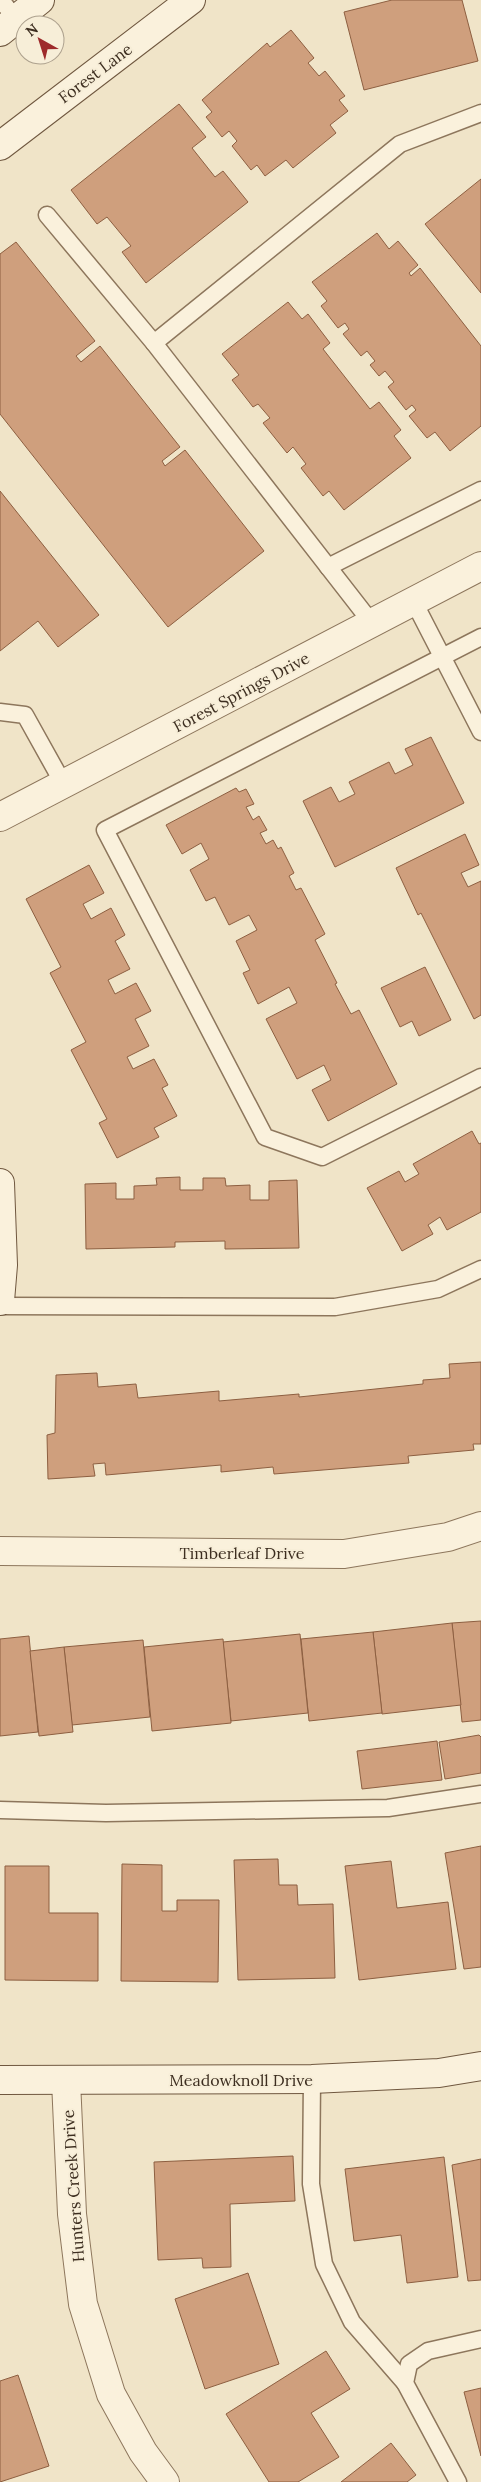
<svg xmlns="http://www.w3.org/2000/svg" width="481" height="2482" font-family="Lora,serif">
	<style>
		.building { fill: #cf9f7d; stroke: #8d5f41 }
		.lines { fill: none; stroke-linecap: round; stroke-linejoin: round }
		.lane-casing { stroke: #8d765c; stroke-width: 19 }
		.street-casing { stroke: #8d765c; stroke-width: 30 }
		.secondary-casing { stroke: #6f573f; stroke-width: 30 }
		.lane { stroke: #faf1dc; stroke-width: 16 }
		.street { stroke: #faf1dc; stroke-width: 28 }
		.secondary { stroke: #faf1dc; stroke-width: 28 }
		.labels { text-anchor: middle; dominant-baseline: central; stroke-width: 4; stroke-linejoin: round; paint-order: stroke }
		.street-label { font-size: 16px; fill: #3d2e20; stroke: #f7eed8 }
	</style>
	<rect width="100%" height="100%" fill="#f0e4c8"/>
	<g class="building">
		<path d="M392 0H462L478 61 364 90 344 12Z"/>
		<path d="M291 30 314 58 308 63 319 76 325 71 345 96 339 100 348 111 330 125 336 133 293 168 286 160 265 176 257 165 251 170 232 146 237 141 229 131 222 137 206 117 212 112 202 100 267 43 270 47Z"/>
		<path d="M179 104 206 137 192 148 215 177 223 171 248 202 146 283 122 252 131 246 107 217 97 224 71 190Z"/>
		<path d="M481 179V293L425 224Z"/>
		<path d="M377 233 389 249 398 241 418 265 409 273 411 276 420 268 481 346V426L450 451 435 432 427 438 409 416 416 410 412 405 406 410 388 387 394 382 385 371 379 376 370 365 375 361 367 351 361 356 343 334 349 329 345 323 338 328 321 306 327 301 312 282Z"/>
		<path d="M16 242 95 341 76 356 81 362 100 346 180 447 162 461 165 466 185 450 264 551 168 627 0 414V254Z"/>
		<path d="M288 302 302 319 308 314 330 343 323 349 370 409 379 402 401 430 394 436 411 458 344 510 329 491 323 496 301 468 306 464 293 447 287 453 263 423 270 418 258 404 253 407 232 380 239 375 222 354Z"/>
		<path d="M0 491 99 615 58 647 38 621 0 651Z"/>
		<path d="M431 737 464 803 335 867 303 801 331 787 339 802 355 794 349 782 389 762 395 774 413 765 405 749Z"/>
		<path d="M236 788 239 792 246 789 254 804 246 807 253 820 259 816 267 830 260 833 266 844 273 840 278 849 281 847 294 873 289 876 296 890 301 888 325 934 315 940 337 983 335 984 351 1014 359 1010 397 1084 328 1121 312 1090 331 1080 324 1065 297 1079 266 1019 297 1003 289 987 258 1004 243 973 250 970 236 941 257 930 249 915 229 925 215 897 206 901 190 870 209 859 201 843 182 854 166 825Z"/>
		<path d="M465 834 479 865 461 873 468 887 481 881V1015L474 1019 421 913 418 915 396 868Z"/>
		<path d="M89 865 104 893 83 904 91 919 111 908 125 935 115 941 130 969 108 980 115 994 136 983 151 1011 135 1019 149 1046 127 1057 133 1069 154 1059 168 1085 162 1088 177 1116 154 1128 159 1137 117 1158 99 1123 107 1119 71 1050 86 1042 50 973 61 967 26 899Z"/>
		<path d="M425 967 451 1020 419 1036 412 1021 400 1027 381 988Z"/>
		<path d="M472 1131 479 1144 481 1143V1212L447 1230 440 1217 428 1225 433 1234 402 1251 367 1188 399 1171 405 1182 419 1174 413 1164Z"/>
		<path d="M180 1177V1190H203V1178H225L226 1186 250 1185V1200H269V1181L297 1180 299 1248 225 1249V1241L175 1242V1247L86 1249 85 1184 116 1183V1199H134V1186L157 1185 156 1178Z"/>
		<path d="M481 1362V1444H473L474 1450 408 1456 409 1463 274 1474 273 1467 221 1472V1465L106 1475 105 1463 93 1464 95 1476 48 1479 47 1435 55 1433 56 1375 97 1373 98 1387 136 1384 138 1398 219 1391V1401L299 1394V1397L423 1384V1380L450 1378 449 1364Z"/>
		<path d="M481 1621V1720L462 1722 452 1623Z"/>
		<path d="M452 1623 461 1705 382 1714 373 1632Z"/>
		<path d="M373 1632 382 1713 309 1721 301 1639Z"/>
		<path d="M300 1634 308 1713 231 1721 223 1642Z"/>
		<path d="M29 1636 38 1732 0 1736V1639Z"/>
		<path d="M223 1639 231 1723 152 1731 144 1647Z"/>
		<path d="M143 1640 150 1717 72 1725 64 1647Z"/>
		<path d="M64 1647 73 1732 39 1736 30 1651Z"/>
		<path d="M479 1735 481 1737V1773L445 1779 439 1742Z"/>
		<path d="M437 1741 442 1780 362 1789 357 1751Z"/>
		<path d="M481 1846V1967L464 1969 445 1853Z"/>
		<path d="M278 1859 279 1885H297L298 1905 333 1904 335 1978 238 1980 234 1860Z"/>
		<path d="M391 1861 397 1908 448 1902 456 1969 359 1980 345 1866Z"/>
		<path d="M122 1864 162 1865V1911H177V1900H219L218 1982 121 1981Z"/>
		<path d="M5 1866H49V1913H98V1981L5 1980Z"/>
		<path d="M293 2156 295 2201 230 2204 231 2267 203 2268 202 2258 158 2260 154 2162Z"/>
		<path d="M444 2157 458 2277 407 2283 401 2235 354 2241 345 2169Z"/>
		<path d="M481 2159V2280L468 2281 452 2165Z"/>
		<path d="M248 2273 279 2364 205 2389 175 2299Z"/>
		<path d="M326 2351 350 2389 311 2413 339 2457 298 2482H269L226 2414Z"/>
		<path d="M18 2375 49 2466 0 2482V2381Z"/>
		<path d="M481 2388V2456L464 2392Z"/>
		<path d="M391 2443 416 2475 407 2482H341Z"/>
	</g>
	<g class="lines">
		<g class="lane-casing">
			<g id="lane">
				<path d="M1 0 16 19"/>
				<path d="M47 215 154 343 400 144 481 113"/>
				<path d="M154 343 371 622"/>
				<path d="M328 567 481 490"/>
				<path d="M413 600 481 732"/>
				<path d="M481 637 105 830 265 1137 322 1157 481 1077"/>
				<path d="M0 712 25 715 64 785"/>
				<path d="M0 1306 335 1307 438 1289 481 1269"/>
				<path d="M0 1810 106 1813 388 1808 481 1794"/>
				<path d="M312 2079 311 2184 324 2264 352 2322 405 2383"/>
				<path d="M458 2482 405 2383 409 2364 428 2351 481 2339"/>
			</g>
		</g>
		<g class="street-casing">
			<g id="street">
				<path d="M0 817 481 566"/>
				<path d="M0 1551 344 1554 448 1537 481 1526"/>
				<path d="M66 2081 72 2214 83 2304 111 2394 143 2452 165 2482"/>
			</g>
		</g>
		<g class="secondary-casing">
			<g id="secondary">
				<path d="M0 32 40 0"/>
				<path d="M0 146 191 0"/>
				<path d="M0 1183 3 1265 0 1301"/>
				<path d="M0 2080 312 2079 439 2073 481 2066"/>
			</g>
		</g>
		<use href="#lane" class="lane"/>
		<use href="#street" class="street"/>
		<use href="#secondary" class="secondary"/>
	</g>
	<g class="labels">
		<g class="street-label">
			<text transform="translate(95 73) rotate(-37)">Forest Lane</text>
			<text transform="translate(241 692) rotate(-28)">Forest Springs Drive</text>
			<text x="242" y="1553">Timberleaf Drive</text>
			<text x="241" y="2080">Meadowknoll Drive</text>
			<text transform="translate(73 2186) rotate(-94)">Hunters Creek Drive</text>
		</g>
	</g>
	<g transform="translate(40 40) rotate(321)"><circle r="24" fill="#f7eed8" stroke="#ada18e"/>
	<path d="M0-4L9 19L0 12L-9 19Z" fill="#9e2a2b"/>
	<text y="-8" font-size="14" font-weight="bold" text-anchor="middle" fill="#3d2e20">N</text>
	</g>
</svg>
